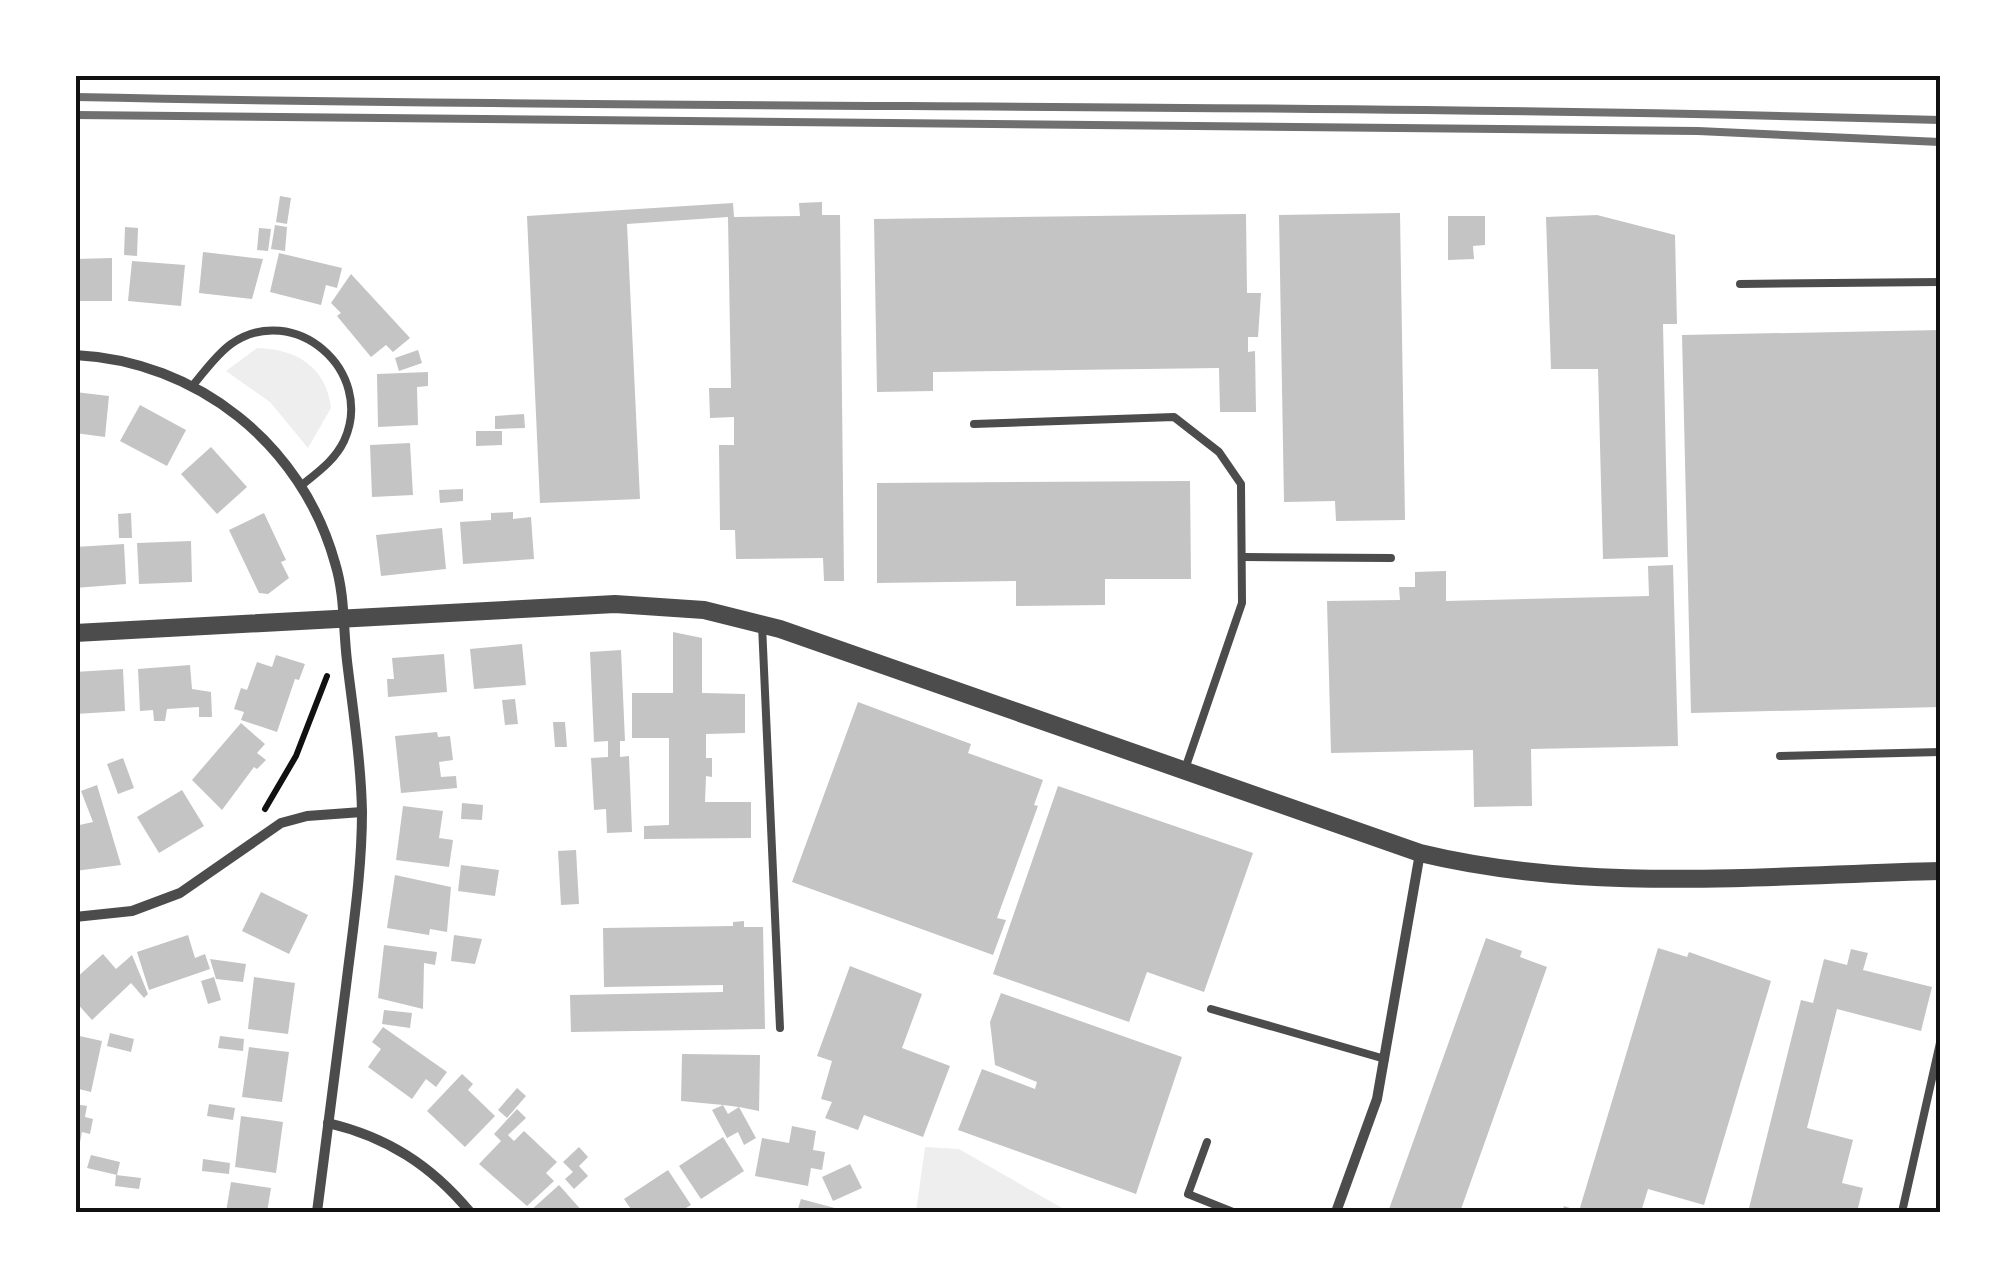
<svg xmlns="http://www.w3.org/2000/svg" width="2015" height="1287" font-family="Quicksand,sans-serif">
	<style>
		.green { fill: #eee }
		.building { fill: #c4c4c4 }
		.lines { fill: none; stroke-linecap: round; stroke-linejoin: round }
		.path { stroke: #111; stroke-width: 6 }
		.service { stroke: #4c4c4c; stroke-width: 8 }
		.minor { stroke: #4c4c4c; stroke-width: 10 }
		.tertiary { stroke: #4c4c4c; stroke-width: 18 }
		.rail { stroke: #707070; stroke-width: 8 }
		.neatline { fill: none; stroke: #111; stroke-width: 4 }
	</style>
	<rect width="100%" height="100%" fill="#fff"/>
	<g class="green">
		<path d="M257 348C296 349 326 366 331 408L308 448 270 402 226 371Z"/>
		<path d="M925 1147 959 1149 1069 1212H916Z"/>
	</g>
	<g class="building">
		<path d="M280 196 291 198 287 224 276 222Z"/>
		<path d="M822 202V215H840L844 581H824L823 558 736 559 735 530H720L719 445H734V417L710 418 709 388H731L728 217 627 224 640 499 540 503 527 216 733 203 734 217 800 216 799 203Z"/>
		<path d="M1400 213 1405 520 1336 521 1335 501 1284 502 1279 215Z"/>
		<path d="M1246 214 1247 293H1261L1258 337H1248V352L1255 351 1256 412H1220L1219 368 933 372V391L877 392 874 219Z"/>
		<path d="M1597 215 1675 235 1677 324H1663L1668 557 1603 559 1598 369H1551L1546 217Z"/>
		<path d="M1448 216H1485V245L1473 246 1474 259 1448 260Z"/>
		<path d="M275 225 287 227 285 251 271 249Z"/>
		<path d="M125 227 138 228 137 256 124 255Z"/>
		<path d="M259 228 271 229 268 251 257 250Z"/>
		<path d="M203 252 263 259 252 299 199 293Z"/>
		<path d="M279 253 342 268 337 288 326 285 321 305 270 292Z"/>
		<path d="M112 258V301H75V259Z"/>
		<path d="M132 261 185 265 181 306 128 301Z"/>
		<path d="M351 274 410 338 393 352 386 345 371 357 337 316 341 313 331 303Z"/>
		<path d="M1940 330V707L1691 713 1682 335Z"/>
		<path d="M418 350 422 363 399 371 395 358Z"/>
		<path d="M428 372V386L417 387 418 425 378 427 377 374Z"/>
		<path d="M75 392 109 396 105 437 75 433Z"/>
		<path d="M140 405 186 430 167 466 120 441Z"/>
		<path d="M524 414 525 428 495 429V416Z"/>
		<path d="M476 431H502V445L476 446Z"/>
		<path d="M410 443 413 495 372 497 370 445Z"/>
		<path d="M211 447 247 487 217 514 181 474Z"/>
		<path d="M1190 481 1191 579H1105V605L1016 606V581L877 583V483Z"/>
		<path d="M463 489V501L440 503 439 490Z"/>
		<path d="M513 512V519L531 517 534 559 463 564 460 522 491 520V513Z"/>
		<path d="M131 513 132 538H119L118 514Z"/>
		<path d="M264 513 286 560 281 562 289 578 268 594 259 593 229 530Z"/>
		<path d="M442 528 446 569 381 576 376 535Z"/>
		<path d="M191 541 192 582 139 584 137 543Z"/>
		<path d="M124 544 126 584 75 588V547Z"/>
		<path d="M1673 565 1678 746 1531 749 1532 806 1474 807 1473 750 1331 753 1327 601 1400 600 1399 587H1415V572L1446 571V601L1649 596 1648 566Z"/>
		<path d="M673 632 702 638V693L745 694V733L706 734V758H712V777L706 776 705 802H751V838L644 839V826L669 825V738H632V693H673Z"/>
		<path d="M522 644 526 685 474 689 470 649Z"/>
		<path d="M621 650 625 741H620V757L629 756 632 832 607 833 606 809 594 810 591 758 608 757V741L594 742 590 652Z"/>
		<path d="M444 654 447 692 388 697 387 679H394L392 658Z"/>
		<path d="M276 655 305 664 299 680 295 679 277 732 241 720 244 712 234 709 241 688 247 690 257 662 272 667Z"/>
		<path d="M190 665 192 689 211 692 212 717H199V707L167 709 165 721H154L153 710 140 711 138 669Z"/>
		<path d="M123 669 125 711 75 714V672Z"/>
		<path d="M515 699 518 724 505 725 502 700Z"/>
		<path d="M858 702 971 744 968 753 1043 780 1034 805 1038 806 997 918 1006 920 993 955 792 882Z"/>
		<path d="M553 722H565L567 747H555Z"/>
		<path d="M241 723 265 744 257 753 266 760 257 769 254 767 222 810 192 780Z"/>
		<path d="M437 732 438 737 450 736 453 760 439 762 441 777 456 776 457 788 401 793 395 736Z"/>
		<path d="M123 758 134 788 118 794 107 764Z"/>
		<path d="M97 785 121 865 75 871V826L93 822 81 791Z"/>
		<path d="M1058 786 1253 853 1204 992 1147 972 1129 1022 993 974Z"/>
		<path d="M182 790 204 826 159 853 137 817Z"/>
		<path d="M462 803 483 805 482 820 461 819Z"/>
		<path d="M403 806 443 811 439 838 453 840 449 867 396 860Z"/>
		<path d="M576 850 579 904 561 905 558 851Z"/>
		<path d="M461 865 499 870 495 896 458 891Z"/>
		<path d="M395 875 451 887 447 932 430 929 429 935 387 928Z"/>
		<path d="M261 892 308 915 289 954 242 931Z"/>
		<path d="M744 921V927H763L765 1029 571 1032 570 995 723 992V985L604 987 603 928 733 926V922Z"/>
		<path d="M188 935 195 958 205 954 210 969 149 990 137 952Z"/>
		<path d="M454 935 482 939 475 964 451 961Z"/>
		<path d="M1486 938 1522 951 1520 957 1547 967 1460 1212H1388Z"/>
		<path d="M384 945 437 952 435 965 424 963 423 1009 378 998Z"/>
		<path d="M1658 948 1687 957 1689 952 1771 981 1704 1205 1648 1189 1641 1212H1562L1564 1206 1579 1211Z"/>
		<path d="M1851 949 1868 953 1863 970 1932 987 1921 1031 1837 1009 1807 1128 1853 1140 1842 1183 1863 1188 1857 1212H1748L1801 1000 1813 1003 1824 959 1847 965Z"/>
		<path d="M103 954 116 969 132 955 148 994 144 998 131 983 92 1020 75 1001V979Z"/>
		<path d="M210 959 246 964 243 982 216 979Z"/>
		<path d="M850 966 922 994 902 1048 950 1066 923 1137 864 1115 858 1130 825 1118 832 1102 821 1099 832 1061 817 1056Z"/>
		<path d="M214 977 221 1000 208 1004 201 981Z"/>
		<path d="M254 977 295 983 288 1034 248 1029Z"/>
		<path d="M1001 993 1182 1057 1136 1194 958 1130 982 1069 1035 1089 1037 1082 995 1065 990 1022Z"/>
		<path d="M384 1010 412 1013 410 1028 382 1024Z"/>
		<path d="M383 1027 447 1072 436 1087 426 1079 412 1099 368 1067 381 1049 372 1042Z"/>
		<path d="M110 1033 134 1039 131 1052 107 1046Z"/>
		<path d="M75 1035 102 1041 91 1092 75 1088Z"/>
		<path d="M220 1036 244 1039 243 1051 218 1048Z"/>
		<path d="M249 1047 289 1052 282 1102 242 1097Z"/>
		<path d="M682 1054 760 1055 759 1111 739 1107 723 1105 728 1114 739 1107 756 1138 744 1145 738 1132 727 1138 712 1110 723 1105 681 1101Z"/>
		<path d="M462 1074 473 1084 468 1090 495 1116 465 1147 427 1111Z"/>
		<path d="M517 1088 526 1096 507 1118 498 1110Z"/>
		<path d="M75 1104 87 1106 85 1117 93 1119 90 1134 82 1132 77 1158Z"/>
		<path d="M209 1104 235 1108 233 1120 207 1116Z"/>
		<path d="M517 1109 526 1118 508 1135 514 1141 524 1131 557 1162 546 1173 554 1181 527 1206 479 1164 501 1141 494 1134Z"/>
		<path d="M241 1116 283 1122 276 1173 235 1167Z"/>
		<path d="M792 1126 816 1131 813 1150 825 1152 822 1170 811 1168 808 1186 755 1176 762 1138 789 1143Z"/>
		<path d="M723 1137 744 1171 701 1199 679 1166Z"/>
		<path d="M579 1147 588 1157 579 1166 588 1176 574 1189 565 1179 573 1172 563 1162Z"/>
		<path d="M91 1155 120 1162 117 1175 87 1168Z"/>
		<path d="M203 1159 230 1163 229 1174 202 1171Z"/>
		<path d="M850 1164 862 1188 833 1201 822 1177Z"/>
		<path d="M668 1170 691 1205 679 1212H633L624 1199Z"/>
		<path d="M116 1175 141 1178 139 1189 115 1186Z"/>
		<path d="M231 1182 271 1188 267 1212H226Z"/>
		<path d="M559 1185 583 1212H529Z"/>
		<path d="M801 1199 846 1211V1212H797Z"/>
	</g>
	<g class="lines">
		<path class="path" d="M265 809 296 756 327 676"/>
		<g class="service">
			<path d="M1740 284 1940 282"/>
			<path d="M194 384C205 371 216 355 231 344 294 300 376 371 344 441 335 460 318 472 302 485"/>
			<path d="M974 424 1174 417 1219 452 1241 484 1242 603 1185 769"/>
			<path d="M1244 557 1391 558"/>
			<path d="M762 625 780 1028"/>
			<path d="M1780 756 1940 752"/>
			<path d="M1211 1009 1385 1059"/>
			<path d="M1207 1142 1188 1194 1233 1212"/>
			<path d="M1902 1212 1940 1043"/>
		</g>
		<g class="minor">
			<path d="M75 355C197 361 302 444 335 563 345 595 343 628 347 661 353 711 361 762 362 812 362 870 353 928 346 986 336 1061 327 1137 317 1212"/>
			<path d="M75 917 132 911 180 893 281 823 307 816 362 812"/>
			<path d="M328 1123C387 1137 431 1165 470 1212"/>
			<path d="M1336 1212 1377 1099 1420 853"/>
		</g>
		<path class="tertiary" d="M75 633 615 604 704 610 780 629 1420 853C1589 894 1768 875 1940 871"/>
		<g class="rail">
			<path d="M75 97C697 110 1319 102 1940 120"/>
			<path d="M75 115 1698 131 1940 142"/>
		</g>
	</g>
	<rect width="2015" height="1287" fill="none" stroke="#ffffff" stroke-width="155"/>
	<rect x="78" y="78" width="1860" height="1132" class="neatline"/>
</svg>
